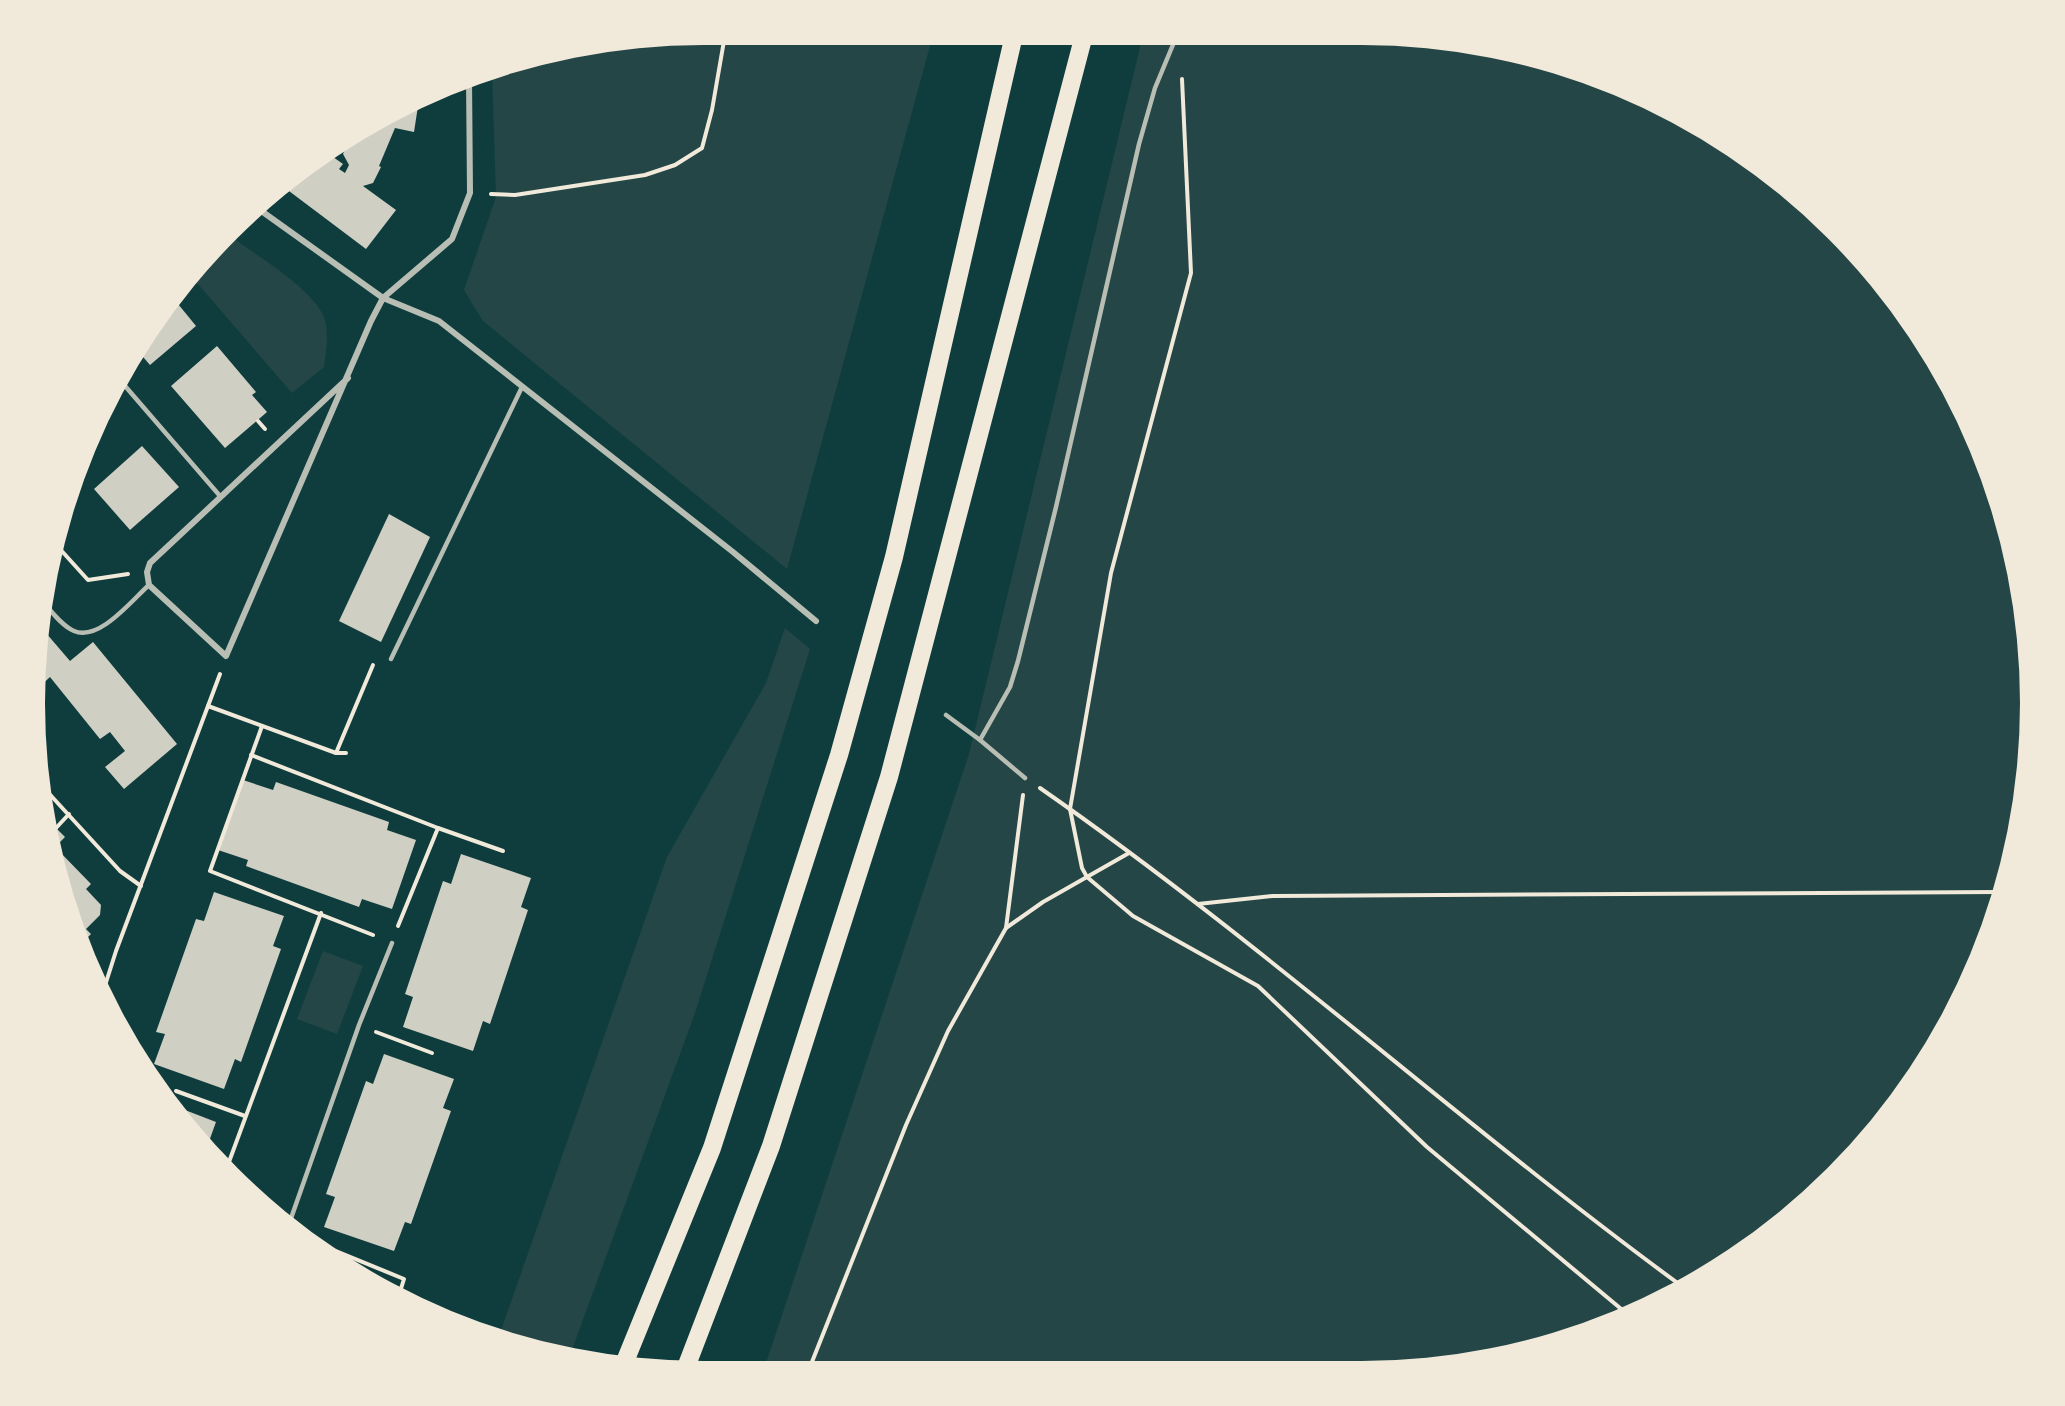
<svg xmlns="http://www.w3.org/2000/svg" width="2065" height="1406" font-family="'Nunito Sans',sans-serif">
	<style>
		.green { fill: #244646 }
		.building { fill: #cfcfc3 }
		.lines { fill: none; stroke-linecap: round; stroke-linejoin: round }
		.path { stroke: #f1e9da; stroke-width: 4 }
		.service { stroke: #b8beb3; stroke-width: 4.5 }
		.minor { stroke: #b8beb3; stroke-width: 6 }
		.motorway { stroke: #f1e9da; stroke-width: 18 }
	</style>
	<rect width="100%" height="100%" fill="#0f3d3e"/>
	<g class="green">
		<path d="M703 35H933L787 569 483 321 464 290 496 197 492 70 530 57Z"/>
		<path d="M1143 35H1362L1492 47 1658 104 1769 172 1835 231 1918 332 1980 447 2018 573 2030 703 2018 834 1979 959 1918 1075 1834 1176 1769 1234 1658 1302 1492 1359 1362 1372H763L969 754Z"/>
		<path d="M230 236C256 255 310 287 323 315 330 331 326 350 324 367L292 393 191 276 200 262Z"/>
		<path d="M785 628 810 649 695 1013 569 1358 499 1336 667 857 766 683Z"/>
		<path d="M323 951 363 966 337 1034 297 1019Z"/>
	</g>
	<g class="building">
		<path d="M411 105 418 106 414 132 395 128 379 166 381 167 373 183 363 186 396 210 366 249 285 188 326 152 343 164 339 169 345 173 349 165 343 154 351 137Z"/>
		<path d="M174 299 196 326 150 365 137 350Z"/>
		<path d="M217 346 256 392 252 395 267 412 225 448 171 386Z"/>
		<path d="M142 446 179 487 130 530 94 489Z"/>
		<path d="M389 514 430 537 381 642 339 621Z"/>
		<path d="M40 626 70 661 93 642 177 744 124 789 105 767 125 751 110 732 100 739 50 677 35 691Z"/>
		<path d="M243 780 273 790 276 782 389 822 387 830 416 840 392 909 362 899 359 907 246 866 248 860 218 850Z"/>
		<path d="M46 818 65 837 55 847 91 884 86 889 101 905 100 915 86 929 91 934 84 941 47 833Z"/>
		<path d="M461 854 531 878 521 907 528 910 490 1024 483 1021 473 1051 403 1027 413 997 405 994 443 881 451 884Z"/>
		<path d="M214 892 284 916 273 946 281 949 241 1062 235 1059 224 1089 154 1064 165 1034 156 1032 196 919 204 921Z"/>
		<path d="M384 1054 454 1079 443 1108 451 1111 411 1224 405 1222 394 1251 324 1227 335 1197 326 1194 366 1081 373 1084Z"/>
		<path d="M172 1105 216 1122 207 1147 200 1139Z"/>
	</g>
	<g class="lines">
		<g class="path">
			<path d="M1182 79 1191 273 1111 573 1070 809 1082 868 1087 877 1133 916 1258 986 1427 1147 1626 1313"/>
			<path d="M491 194 515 195 645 175 675 165 702 148 712 110 725 35"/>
			<path d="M258 421 265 429"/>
			<path d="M59 548 88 580 128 574"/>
			<path d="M208 706 336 753H346"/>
			<path d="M262 726 210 871 373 935"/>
			<path d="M336 753 373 665"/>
			<path d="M251 755 438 828"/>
			<path d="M43 787 120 871 141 886"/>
			<path d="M1040 788C1263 943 1464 1127 1683 1287"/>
			<path d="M44 803 51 796"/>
			<path d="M56 828 69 814"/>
			<path d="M1198 904 1273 896 2000 892"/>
			<path d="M398 926 438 828 503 851"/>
			<path d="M1006 928 1043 902 1129 853"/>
			<path d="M102 995 116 951 220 674"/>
			<path d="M376 1032 432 1053"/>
			<path d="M176 1091 245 1116"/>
			<path d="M226 1170 321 913"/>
			<path d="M309 1240 404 1279 399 1295"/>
			<path d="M808 1372 906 1125 948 1031 1006 928 1023 795"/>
		</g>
		<g class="service">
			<path d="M119 379 220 496"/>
			<path d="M44 603C52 612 62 626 74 631 99 642 132 600 149 585"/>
			<path d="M391 659 522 387"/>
			<path d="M946 715 980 740 1025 778"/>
			<path d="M980 740 1010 687 1018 661 1056 507 1139 144 1155 88 1177 35"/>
			<path d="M289 1224 359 1025 392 943"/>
		</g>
		<g class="minor">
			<path d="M260 210 383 298 439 321 733 552 816 621"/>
			<path d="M348 378 150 563 147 572 149 585 226 656 371 321 383 298 452 239 470 193 469 78"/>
		</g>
		<g class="motorway">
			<path d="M624 1364 712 1148 839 755 894 557 1014 35"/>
			<path d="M685 1370 771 1146 889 777 1084 35"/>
		</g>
	</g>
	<path d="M0 0H2065V1406H0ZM703 45H1362A658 658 0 0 1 2020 703V703A658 658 0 0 1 1362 1361H703A658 658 0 0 1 45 703V703A658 658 0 0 1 703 45Z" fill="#f1e9da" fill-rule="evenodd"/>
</svg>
